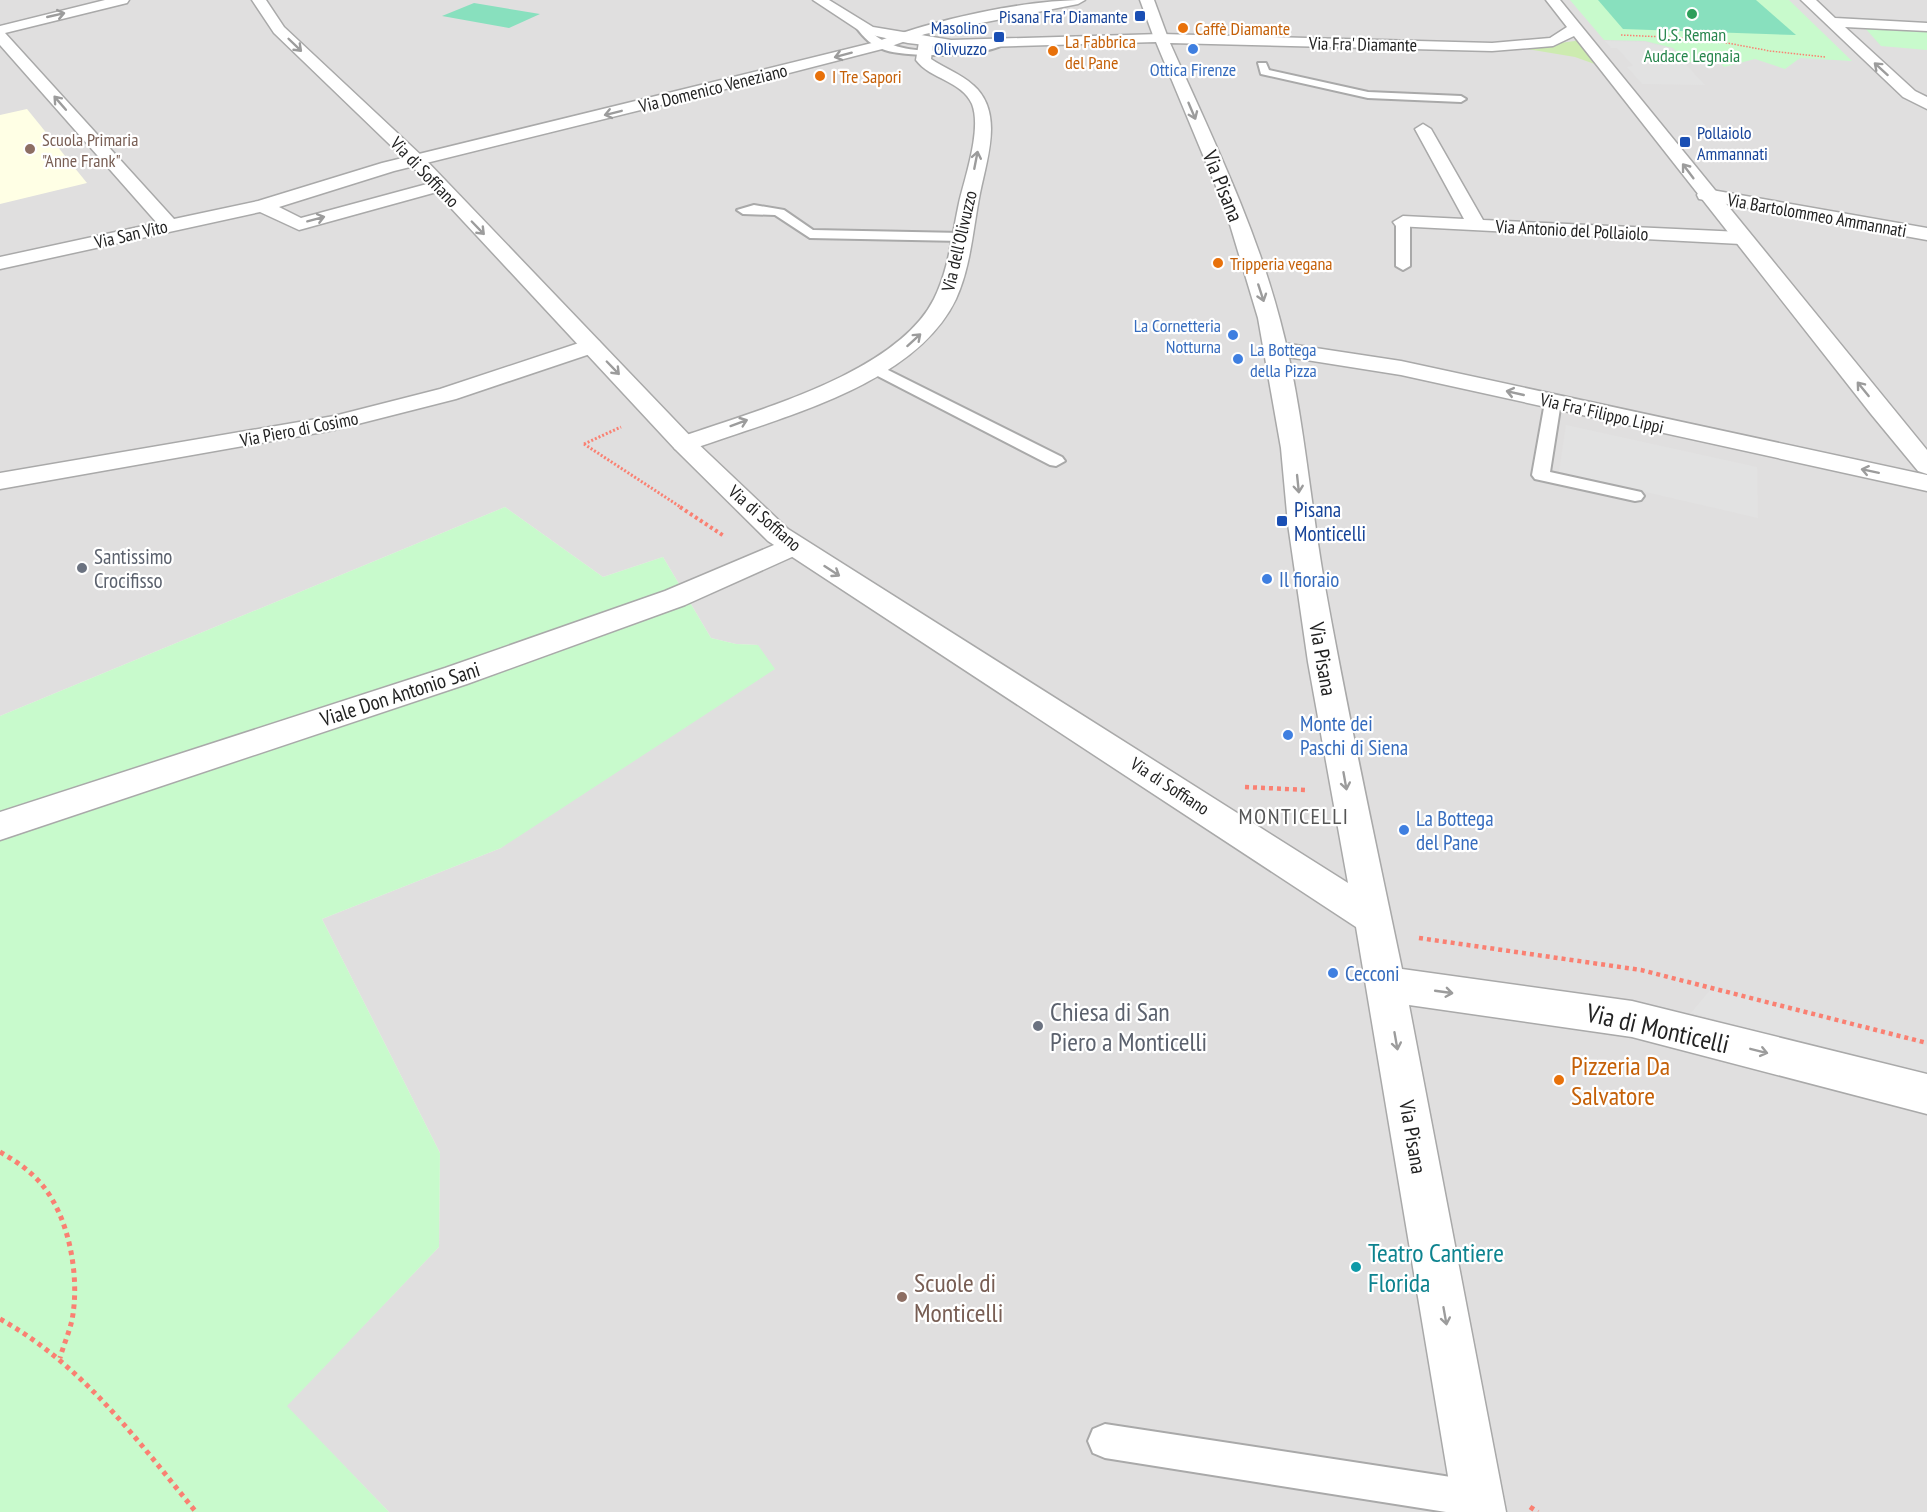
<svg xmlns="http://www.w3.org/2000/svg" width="1927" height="1512" font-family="'PT Sans Narrow',sans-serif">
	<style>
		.residential { fill: #e0dfdf }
		.education { fill: #ffffe5 }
		.grass { fill: #cdebb0 }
		.park { fill: #c8facc }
		.pitch { fill: #88e0be }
		.parking { fill: #e2e2e2 }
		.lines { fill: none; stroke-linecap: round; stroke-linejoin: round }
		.service-casing { stroke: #a9a9a9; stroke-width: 4 }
		.pedestrian-casing { stroke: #a9a9a9; stroke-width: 3 }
		.minor-casing { stroke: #a9a9a9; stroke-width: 3 }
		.tertiary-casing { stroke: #a9a9a9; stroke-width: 3 }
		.path-far4 { stroke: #fa8072; stroke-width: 1.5; stroke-dasharray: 1.5 1.5; stroke-linecap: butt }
		.path-far3 { stroke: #fa8072; stroke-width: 3; stroke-dasharray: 2 2; stroke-linecap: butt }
		.path-far2 { stroke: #fa8072; stroke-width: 4; stroke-dasharray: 3 3; stroke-linecap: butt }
		.path-far1 { stroke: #fa8072; stroke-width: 4.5; stroke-dasharray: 4 4; stroke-linecap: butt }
		.path { stroke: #fa8072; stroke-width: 5; stroke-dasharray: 4.5 4.5; stroke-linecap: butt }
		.service { fill: #fff; fill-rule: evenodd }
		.pedestrian { fill: #fff; fill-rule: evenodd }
		.minor { fill: #fff; fill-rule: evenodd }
		.tertiary { fill: #fff; fill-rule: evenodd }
		.oneway { stroke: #9c9c9c }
		.leisure-dot { fill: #2e9e5b; stroke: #fff; stroke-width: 2 }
		.transit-dot { fill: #1a4fb4; stroke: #fff; stroke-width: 2 }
		.food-dot { fill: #e8710a; stroke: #fff; stroke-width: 2 }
		.shop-dot { fill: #3f7fe0; stroke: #fff; stroke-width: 2 }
		.education-dot { fill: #8d6e63; stroke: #fff; stroke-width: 2 }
		.worship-dot { fill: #6b7280; stroke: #fff; stroke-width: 2 }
		.culture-dot { fill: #0f9aa8; stroke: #fff; stroke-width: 2 }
		.labels { text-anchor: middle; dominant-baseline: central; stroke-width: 4.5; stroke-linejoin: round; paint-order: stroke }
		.far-transit-label { font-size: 18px; fill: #164399; stroke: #fff; text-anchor: end }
		.far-food-label { font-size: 18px; fill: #c56008; stroke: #fff; text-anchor: start }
		.far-leisure-label { font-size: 18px; fill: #27864d; stroke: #fff }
		.far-street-label { font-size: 18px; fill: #222; stroke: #fff }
		.far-shop-label { font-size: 18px; fill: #366cbe; stroke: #fff }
		.far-education-label { font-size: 18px; fill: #785e54; stroke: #fff; text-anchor: start }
		.street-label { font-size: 21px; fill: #222; stroke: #fff }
		.transit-label { font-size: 21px; fill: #164399; stroke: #fff; text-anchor: start }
		.worship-label { font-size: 21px; fill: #5b616d; stroke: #fff; text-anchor: start }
		.shop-label { font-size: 21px; fill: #366cbe; stroke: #fff; text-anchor: start }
		.neighbourhood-label { font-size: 22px; letter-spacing: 1.5px; fill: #555; stroke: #fff }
		.near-worship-label { font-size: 26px; fill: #5b616d; stroke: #fff; text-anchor: start }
		.near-street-label { font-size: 26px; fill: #222; stroke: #fff }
		.near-food-label { font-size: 26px; fill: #c56008; stroke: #fff; text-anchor: start }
		.near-culture-label { font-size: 26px; fill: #0d838f; stroke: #fff; text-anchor: start }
		.near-education-label { font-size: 26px; fill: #785e54; stroke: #fff; text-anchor: start }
	</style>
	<rect width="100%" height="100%" fill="#f2efe9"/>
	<path class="residential" d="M0 0H1927V1512H389L286 1406 439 1247 440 1153 322 919 501 848 758 645 736 644 711 638 663 557 603 577 505 507 0 716Z"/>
	<path class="education" d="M27 109 87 183 0 204V115Z"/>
	<path class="grass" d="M1578 36 1603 67 1575 57 1521 48 1575 41Z"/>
	<g class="park">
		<path d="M1570 0H1789L1852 61 1800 58 1785 69 1755 59 1724 67 1721 64 1687 62 1673 48 1645 41 1604 40Z"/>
		<path d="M1865 28 1927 30V50L1881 46Z"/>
		<path d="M505 507 603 577 663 557 711 638 736 644 758 645 775 669 501 848 322 919 440 1153 439 1247 287 1406 389 1512H0V716Z"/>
	</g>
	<g class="pitch">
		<path d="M1598 0H1756L1796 35 1623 29Z"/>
		<path d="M474 3 540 14 509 28 442 16Z"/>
	</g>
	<g class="parking">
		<path d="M1605 41 1645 42 1671 48 1705 85 1642 84 1627 67 1633 66 1617 48H1611Z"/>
		<path d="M1566 425 1757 467 1758 518 1559 472Z"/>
		<path d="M1711 989 1927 1046V1076L1691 1013Z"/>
	</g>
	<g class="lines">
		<g class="service-casing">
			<g id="service">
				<path d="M858 25H864C897 64 957 49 1001 40L1006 43C986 57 909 58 885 50 872 46 864 38 856 27Z"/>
				<path d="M1258 63H1266L1269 70 1368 92 1461 96 1466 99 1461 102 1368 98 1261 74Z"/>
				<path d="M754 205 784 210 813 230 962 233 969 237 962 241 810 238 775 215 743 214 737 210Z"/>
				<path d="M1403 218 1410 222V266L1403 270 1396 266V222Z"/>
				<path d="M874 363 1062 457 1065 461 1056 466 1050 465 868 371 866 368 868 365Z"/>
				<path d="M1553 397 1561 402 1550 472 1641 492 1644 496 1641 500 1635 501 1535 479 1532 475 1545 402Z"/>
				<path d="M1105 1424 1477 1481 1490 1486 1495 1499 1489 1512H1446L1105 1458 1093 1453 1088 1441 1093 1429Z"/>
			</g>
		</g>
		<g class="pedestrian-casing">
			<path id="pedestrian" d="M793 537 803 540 807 546 803 552 685 605 467 684 0 840V812L445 668 665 591Z"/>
		</g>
		<g class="minor-casing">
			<g id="minor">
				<path d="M105 0H129L127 3 5 33 174 219 258 201 382 163 876 42C934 20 1022 0 1085 0L1078 4 925 34 886 48 758 81 394 171 279 207 301 218 438 181 447 186 444 190 299 230 260 212 0 269V257L157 223 0 45V26Z"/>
				<path d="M1140 0H1154L1168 38 1166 41H1156L1154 38Z"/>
				<path d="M1801 0H1816L1835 18 1927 23V31L1845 27 1915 91 1927 97V109L1903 97Z"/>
				<path d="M926 38 933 42 931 59C944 68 961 74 973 85 1004 112 987 158 980 193 973 228 971 266 956 299 914 387 777 418 693 449L684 451 675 449 672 444 675 439C750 412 896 375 934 299 949 269 952 235 959 203 965 177 982 129 972 104 962 81 930 79 916 60L919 42Z"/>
				<path d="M1423 124 1431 129 1483 220 1741 232 1751 238 1741 244 1396 226 1393 222 1403 216 1464 219 1415 129Z"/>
				<path d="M1706 189 1927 228V240L1699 199 1697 195 1699 191Z"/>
				<path d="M591 339 599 341 602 346 599 351 456 399 334 430 0 489V473L334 416 440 389Z"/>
				<path d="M1276 342 1401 361 1927 475V491L1401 375 1268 354 1265 349 1268 344Z"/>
			</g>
		</g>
		<g class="tertiary-casing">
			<path id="tertiary" d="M252 0H266L284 27 423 157 693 439 788 529 1348 883 1308 662 1288 524 1281 448 1258 318 1225 208 1156 42 951 48 908 43 863 33 813 0H829L873 27 951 40 1161 34 1492 43 1550 38 1567 27 1546 0H1560L1927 450V474L1918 471 1871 414 1574 36 1553 46 1492 51 1170 43C1210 133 1255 224 1280 320 1303 406 1309 494 1324 581 1347 711 1375 840 1402 969L1632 1001 1927 1074V1114L1632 1037 1409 1005 1506 1512H1454L1356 927 768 541 675 449 411 165 274 33Z"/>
		</g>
		<path class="path-far4" d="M1621 35 1706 39 1770 51 1825 57"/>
		<g class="path-far3">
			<path d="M584 444 682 508"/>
			<path d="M584 444 621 427"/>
		</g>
		<path class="path-far2" d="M680 507 724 536"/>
		<g class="path-far1">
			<path d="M1245 787 1307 790"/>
			<path d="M1419 938 1641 970 1927 1043"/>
		</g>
		<g class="path">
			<path d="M0 1152C16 1161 32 1172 43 1186 69 1218 79 1274 73 1314 71 1329 64 1343 60 1358"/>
			<path d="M0 1319C83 1365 137 1440 196 1512"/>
			<path d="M1530 1507 1538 1512"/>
		</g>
		<use href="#service" class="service"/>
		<use href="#pedestrian" class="pedestrian"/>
		<use href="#minor" class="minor"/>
		<use href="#tertiary" class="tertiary"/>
	</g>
	<defs><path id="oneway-shaft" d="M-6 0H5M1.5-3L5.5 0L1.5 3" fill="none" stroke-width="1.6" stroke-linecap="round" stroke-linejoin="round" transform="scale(1.5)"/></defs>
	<g class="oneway">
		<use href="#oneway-shaft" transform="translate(56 15) rotate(-13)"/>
		<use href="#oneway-shaft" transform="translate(295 45) rotate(44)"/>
		<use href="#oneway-shaft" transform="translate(843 55) rotate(165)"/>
		<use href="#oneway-shaft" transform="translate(1881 69) rotate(-138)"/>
		<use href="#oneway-shaft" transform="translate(60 103) rotate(-131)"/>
		<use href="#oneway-shaft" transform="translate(1192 111) rotate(67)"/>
		<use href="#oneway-shaft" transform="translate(613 113) rotate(166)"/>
		<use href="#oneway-shaft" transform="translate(976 160) rotate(-79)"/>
		<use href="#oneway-shaft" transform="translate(1688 171) rotate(-127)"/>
		<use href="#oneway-shaft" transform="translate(316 219) rotate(-15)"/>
		<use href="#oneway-shaft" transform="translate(478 228) rotate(46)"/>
		<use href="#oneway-shaft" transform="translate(1261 293) rotate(72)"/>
		<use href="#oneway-shaft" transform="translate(914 340) rotate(-42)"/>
		<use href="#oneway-shaft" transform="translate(613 368) rotate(46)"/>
		<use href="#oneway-shaft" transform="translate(1863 389) rotate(-129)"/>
		<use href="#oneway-shaft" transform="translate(1515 393) rotate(-167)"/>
		<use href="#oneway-shaft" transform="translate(739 423) rotate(-20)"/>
		<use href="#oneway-shaft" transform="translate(1870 471) rotate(-168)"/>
		<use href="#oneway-shaft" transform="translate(1298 484) rotate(84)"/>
		<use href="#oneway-shaft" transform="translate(832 571) rotate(33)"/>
		<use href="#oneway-shaft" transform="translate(1345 781) rotate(80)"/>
		<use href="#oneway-shaft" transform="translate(1444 992) rotate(8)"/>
		<use href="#oneway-shaft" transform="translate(1396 1041) rotate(80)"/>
		<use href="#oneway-shaft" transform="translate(1759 1051) rotate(14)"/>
		<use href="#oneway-shaft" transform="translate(1445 1316) rotate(80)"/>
	</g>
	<circle class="leisure-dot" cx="1692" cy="14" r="6"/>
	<g class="transit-dot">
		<rect x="1134" y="10" width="12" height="12" rx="3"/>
		<rect x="993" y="31" width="12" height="12" rx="3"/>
		<rect x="1679" y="136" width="12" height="12" rx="3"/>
		<rect x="1276" y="515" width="12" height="12" rx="3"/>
	</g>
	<g class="food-dot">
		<circle cx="1183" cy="28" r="6"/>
		<circle cx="1053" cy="51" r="6"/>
		<circle cx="820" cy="76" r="6"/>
		<circle cx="1218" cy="263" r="6"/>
		<circle cx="1559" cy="1080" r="6"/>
	</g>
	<g class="shop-dot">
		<circle cx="1193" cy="49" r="6"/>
		<circle cx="1233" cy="335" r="6"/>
		<circle cx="1238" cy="359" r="6"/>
		<circle cx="1267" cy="579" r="6"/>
		<circle cx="1288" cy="735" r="6"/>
		<circle cx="1404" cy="830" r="6"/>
		<circle cx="1333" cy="973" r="6"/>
	</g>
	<g class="education-dot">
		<circle cx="30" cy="149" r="6"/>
		<circle cx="902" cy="1297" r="6"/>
	</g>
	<g class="worship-dot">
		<circle cx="82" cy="568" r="6"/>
		<circle cx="1038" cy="1026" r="6"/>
	</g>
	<circle class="culture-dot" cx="1356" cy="1267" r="6"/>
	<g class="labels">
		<g class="far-transit-label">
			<text x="1128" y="16">Pisana Fra' Diamante</text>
			<text x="987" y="27">Masolino<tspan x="987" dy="21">Olivuzzo</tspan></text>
			<text x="1697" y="132" text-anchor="start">Pollaiolo<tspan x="1697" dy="21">Ammannati</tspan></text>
		</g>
		<g class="far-food-label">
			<text x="1195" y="28">Caffè Diamante</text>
			<text x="1065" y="41">La Fabbrica<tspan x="1065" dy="21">del Pane</tspan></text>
			<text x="832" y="76">I Tre Sapori</text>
			<text x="1230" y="263">Tripperia vegana</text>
		</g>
		<g class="far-leisure-label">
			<text x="1692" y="34">U.S. Reman<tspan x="1692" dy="21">Audace Legnaia</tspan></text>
		</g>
		<g class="far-street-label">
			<text transform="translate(1363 44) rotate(1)">Via Fra' Diamante</text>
			<text transform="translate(713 88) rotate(-14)">Via Domenico Veneziano</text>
			<text transform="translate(425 172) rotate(46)">Via di Soffiano</text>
			<text transform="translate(1817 215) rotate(10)">Via Bartolommeo Ammannati</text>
			<text transform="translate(1572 230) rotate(3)">Via Antonio del Pollaiolo</text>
			<text transform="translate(131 234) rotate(-13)">Via San Vito</text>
			<text transform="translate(959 241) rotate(-77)">Via dell'Olivuzzo</text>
			<text transform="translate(1602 413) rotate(13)">Via Fra' Filippo Lippi</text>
			<text transform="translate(299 429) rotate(-11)">Via Piero di Cosimo</text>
			<text transform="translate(765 518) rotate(41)">Via di Soffiano</text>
			<text transform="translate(1170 786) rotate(33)">Via di Soffiano</text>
		</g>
		<g class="far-shop-label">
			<text x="1193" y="69">Ottica Firenze</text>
			<text x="1221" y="325" text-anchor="end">La Cornetteria<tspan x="1221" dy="21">Notturna</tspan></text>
			<text x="1250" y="349" text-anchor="start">La Bottega<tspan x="1250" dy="21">della Pizza</tspan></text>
		</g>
		<g class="far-education-label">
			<text x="42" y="139">Scuola Primaria<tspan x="42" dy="21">"Anne Frank"</tspan></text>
		</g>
		<g class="street-label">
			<text transform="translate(1223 186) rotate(68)">Via Pisana</text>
			<text transform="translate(1323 659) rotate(80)">Via Pisana</text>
			<text transform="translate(400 694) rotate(-18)">Viale Don Antonio Sani</text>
			<text transform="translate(1413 1137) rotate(80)">Via Pisana</text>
		</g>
		<g class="transit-label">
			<text x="1294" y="509">Pisana<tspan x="1294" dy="24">Monticelli</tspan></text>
		</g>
		<g class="worship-label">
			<text x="94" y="556">Santissimo<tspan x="94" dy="24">Crocifisso</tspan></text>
		</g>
		<g class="shop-label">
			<text x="1279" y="579">Il fioraio</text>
			<text x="1300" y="723">Monte dei<tspan x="1300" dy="24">Paschi di Siena</tspan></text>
			<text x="1416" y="818">La Bottega<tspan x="1416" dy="24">del Pane</tspan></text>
			<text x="1345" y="973">Cecconi</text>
		</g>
		<g class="neighbourhood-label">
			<text x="1294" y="816">MONTICELLI</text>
		</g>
		<g class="near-worship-label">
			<text x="1050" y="1011">Chiesa di San<tspan x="1050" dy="30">Piero a Monticelli</tspan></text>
		</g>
		<g class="near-street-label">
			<text transform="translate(1658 1028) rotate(13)">Via di Monticelli</text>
		</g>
		<g class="near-food-label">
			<text x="1571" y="1065">Pizzeria Da<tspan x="1571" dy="30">Salvatore</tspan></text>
		</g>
		<g class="near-culture-label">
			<text x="1368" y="1252">Teatro Cantiere<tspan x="1368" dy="30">Florida</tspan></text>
		</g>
		<g class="near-education-label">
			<text x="914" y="1282">Scuole di<tspan x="914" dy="30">Monticelli</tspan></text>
		</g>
	</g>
</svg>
